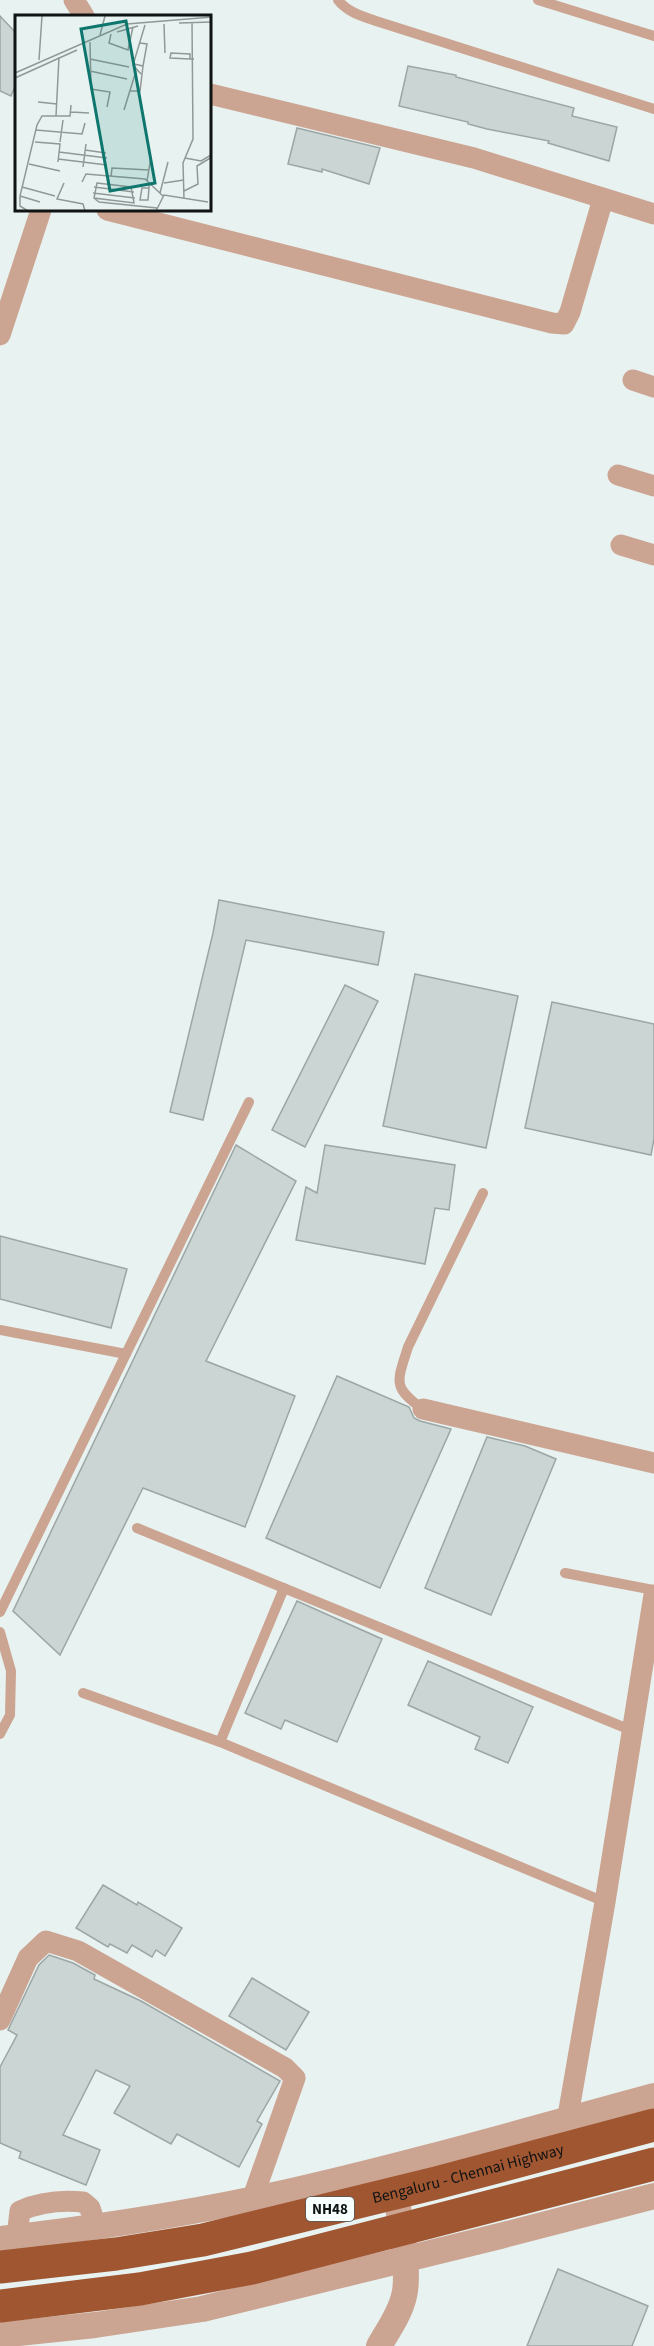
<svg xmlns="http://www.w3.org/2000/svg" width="654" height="2346" font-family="'Source Sans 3',sans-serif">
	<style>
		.building { fill: #cad5d4; stroke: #9ca6a5; stroke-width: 1.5 }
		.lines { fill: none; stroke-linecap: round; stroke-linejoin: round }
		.service { stroke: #cca492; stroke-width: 10 }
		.minor { stroke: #cca492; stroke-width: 21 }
		.tertiary { stroke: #cca492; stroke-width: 26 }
		.trunk { stroke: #a05631; stroke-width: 33 }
		.labels { text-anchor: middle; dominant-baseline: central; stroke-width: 4.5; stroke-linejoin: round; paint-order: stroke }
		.shield { fill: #f6fffe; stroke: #545a5a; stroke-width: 1.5 }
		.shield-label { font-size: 15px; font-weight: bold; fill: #0f1313 }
		.street-label { font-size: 16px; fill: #0f1313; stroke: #f6fffe }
		.inset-road { fill: none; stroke: #919998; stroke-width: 1.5 }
		.view { fill: #0f766e; fill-opacity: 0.15; stroke: #0f766e; stroke-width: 3 }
		.inset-edge { fill: none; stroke: #0f1313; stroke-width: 3 }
	</style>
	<rect width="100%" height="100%" fill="#e7f2f1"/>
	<g class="building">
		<path d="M0 16 16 33V84L11 96 0 91Z"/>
		<path d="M408 66 456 75V77L574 108 572 116 617 127 609 161 548 143 549 141 487 129 468 124V122L399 106Z"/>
		<path d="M297 128 380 148 369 184 322 169V172L288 164Z"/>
		<path d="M219 900 384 932 378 965 246 940 203 1120 170 1112 213 933Z"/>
		<path d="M415 974 518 996 486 1148 383 1126Z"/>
		<path d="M345 985 378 1001 305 1147 272 1130Z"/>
		<path d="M552 1002 654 1024V1139L651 1155 525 1128Z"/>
		<path d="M236 1145 296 1181 206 1361 295 1396 245 1527 143 1488 60 1655 13 1611Z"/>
		<path d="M325 1145 455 1165 449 1210 435 1208 425 1264 296 1240 306 1187 317 1193Z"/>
		<path d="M0 1236 127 1269 111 1328 0 1299Z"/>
		<path d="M337 1376 409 1407 414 1418 420 1421 451 1429 380 1588 266 1538Z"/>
		<path d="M487 1437 525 1446 556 1459 491 1615 425 1588Z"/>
		<path d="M297 1601 382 1639 337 1742 285 1720 281 1729 245 1713Z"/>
		<path d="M428 1661 533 1707 508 1763 475 1749 480 1737 408 1705Z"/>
		<path d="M103 1885 137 1905 138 1902 182 1928 165 1956 156 1950 152 1957 132 1945 127 1953 110 1944 108 1947 76 1928Z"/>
		<path d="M49 1955 73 1963 95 1975 94 1979 141 2001 280 2081 257 2121 262 2124 239 2167 177 2134 171 2144 114 2113 130 2086 96 2070 63 2135 100 2150 86 2185 19 2158 21 2152 0 2143V2067L17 2035 8 2030 39 1965Z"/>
		<path d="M252 1978 309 2012 286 2050 229 2016Z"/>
		<path d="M558 2269 648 2306 632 2346H527Z"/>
	</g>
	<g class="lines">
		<g class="service">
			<path d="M338 0C347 12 362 16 376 21L654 109"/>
			<path d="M538 0 654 36"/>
			<path d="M0 1330 126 1354"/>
			<path d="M423 1409C392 1387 397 1382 408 1347L483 1193"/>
			<path d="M137 1528 633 1731"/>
			<path d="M565 1573 654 1590"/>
			<path d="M0 1612 249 1102"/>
			<path d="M0 1632 11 1671 10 1715 0 1734"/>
			<path d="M83 1693 220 1742 605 1902"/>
			<path d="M220 1742 284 1588"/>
		</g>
		<g class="minor">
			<path d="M74 0 84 16"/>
			<path d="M210 94 474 158 654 214"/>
			<path d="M107 210 552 323 564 324 570 312 603 199"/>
			<path d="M0 335 41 210"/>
			<path d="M633 380 654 387"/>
			<path d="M618 475 654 486"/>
			<path d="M621 545 654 555"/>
			<path d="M423 1409 654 1463"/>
			<path d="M0 2020 28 1958 46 1941 78 1951 285 2068 295 2078 252 2200"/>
			<path d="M565 2133 605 1902 654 1595"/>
			<path d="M17 2237 20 2211C40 2202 61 2200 83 2202L90 2208 96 2227"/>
		</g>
		<g class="tertiary">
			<path d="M0 2239C97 2228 193 2213 288 2192 411 2164 532 2129 654 2096"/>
			<path d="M0 2335 95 2325 202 2309 500 2236 654 2196"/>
			<path d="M379 2346C388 2330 400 2314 404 2296 411 2270 397 2205 393 2176"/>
		</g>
		<g class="trunk">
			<path id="s1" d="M0 2267 116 2254 203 2240 436 2183 654 2125"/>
			<path d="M0 2306 140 2289 252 2268 654 2164"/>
		</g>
	</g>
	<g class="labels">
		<rect class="shield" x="306" y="2197" width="48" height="24" rx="4.5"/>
		<g class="shield-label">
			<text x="330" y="2209">NH48</text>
		</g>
		<g class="street-label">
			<text stroke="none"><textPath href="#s1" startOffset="478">Bengaluru - Chennai Highway</textPath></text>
		</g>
	</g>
	<g transform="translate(15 15)">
		<rect width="196" height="196" fill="#e7f2f1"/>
		<path class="inset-road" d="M164 8 197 7M149 9 150 38M102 17 123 11M96 19 94 28 113 35 118 12M85 20 90 1M75 27 76 74 95 77 92 92M75 44 114 52M175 44V39L156 38 155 43 175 44H179M24 45 27 1M119 49 128 51 132 29 125 28M75 56 112 64M0 58 112 9 197 2M126 59 118 50 130 10M0 63 62 35M115 76H125L128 51M23 87 42 89M109 95 121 56M56 97 74 98M41 101H55L56 90M21 115 67 119 70 108M20 127 45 129 43 147M45 127 48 105M70 135 91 138M44 137 92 143M170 143 186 146 196 140M43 144 92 150M14 149 45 156M68 152 71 129M96 162 97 153 134 155M132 166 136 142M67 167 71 159 130 164 148 181M49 168 42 184 68 189 70 196M82 168 116 172 119 188 79 183ZM149 168 169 165M7 172 40 181M79 172 119 177M134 173 133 185H125L127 173H134V169M169 176 183 169 182 151 197 142M78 178 120 183M145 178 153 147M5 181 25 187M80 184 84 187 142 193M169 184 168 148 178 124 177 7M13 196 5 191V181L22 110 27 101H41L44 42M141 196 149 180 193 187"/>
		<path class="view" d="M111 6 140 168 95 176 66 14Z"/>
		<rect width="196" height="196" class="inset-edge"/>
	</g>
</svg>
